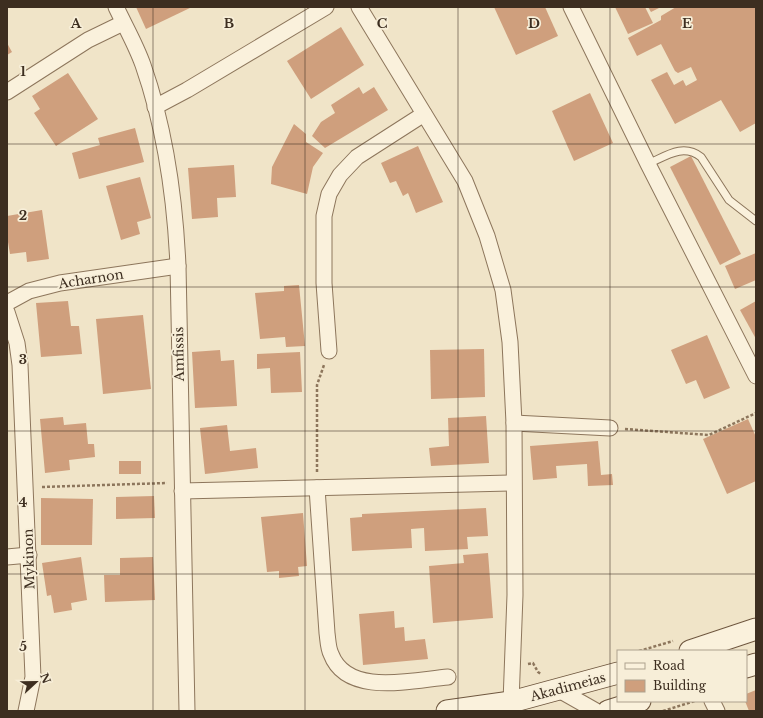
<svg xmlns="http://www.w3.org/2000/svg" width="763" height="718" font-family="'Libre Baskerville',serif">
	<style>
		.building { fill: #cf9f7d }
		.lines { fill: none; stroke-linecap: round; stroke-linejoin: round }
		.lane-casing { stroke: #8d765c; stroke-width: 9 }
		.street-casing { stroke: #8d765c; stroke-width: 17 }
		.secondary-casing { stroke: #6f573f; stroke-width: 23 }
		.path { stroke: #8d765c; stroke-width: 2.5; stroke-dasharray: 3 2; stroke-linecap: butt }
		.lane { stroke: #faf1dc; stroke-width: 7 }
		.street { stroke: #faf1dc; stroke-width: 15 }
		.secondary { stroke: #faf1dc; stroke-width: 21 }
		.grid { fill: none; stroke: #3d2e20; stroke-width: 1; stroke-opacity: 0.55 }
		.labels { text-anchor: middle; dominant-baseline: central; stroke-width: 3.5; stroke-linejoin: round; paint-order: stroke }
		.street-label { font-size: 13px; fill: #3d2e20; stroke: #f7eed8 }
		.grid-label { font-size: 13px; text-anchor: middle; font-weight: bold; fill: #3d2e20; stroke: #f7eed8; stroke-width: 3.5; stroke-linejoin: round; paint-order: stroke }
	</style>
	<rect width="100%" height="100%" fill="#f0e4c8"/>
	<g class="building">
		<path d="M136 7H192L146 29Z"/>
		<path d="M494 7H545L558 36 516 55Z"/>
		<path d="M615 7H645L653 23 628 34Z"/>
		<path d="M648 7H661L651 12Z"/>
		<path d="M676 7H756V123L740 132 721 100 675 124 651 80 667 72 674 85 683 80 686 86 697 80 691 67 678 73 675 71 661 44 637 56 628 38 661 20V16Z"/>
		<path d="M341 27 364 65 311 99 287 61Z"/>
		<path d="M7 43 12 52 7 55Z"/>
		<path d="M68 73 98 119 56 146 34 113 40 109 32 96Z"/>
		<path d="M359 87 363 94 374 87 388 110 325 148 312 136 321 122 335 113 331 105Z"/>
		<path d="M590 93 613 143 574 161 552 111Z"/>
		<path d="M294 124 306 134V142L323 153 313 167 307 194 271 184 272 167Z"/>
		<path d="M135 128 144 162 79 179 72 153 100 145 98 138Z"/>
		<path d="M418 146 443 202 416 213 408 193 403 196 396 181 390 183 381 163Z"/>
		<path d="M691 156 741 254 720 265 670 167Z"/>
		<path d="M234 165 236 197 217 198 218 217 192 219 188 168Z"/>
		<path d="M140 177 151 218 137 222 140 234 121 240 106 186Z"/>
		<path d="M42 210 49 259 27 262 26 252 10 254 7 236V216Z"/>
		<path d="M756 253V280L735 289 725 266Z"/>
		<path d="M299 285 305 346 286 347 285 337 260 339 255 293 284 291V286Z"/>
		<path d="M68 301 71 326H79L82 354 41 357 36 303Z"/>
		<path d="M756 301V339L740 310Z"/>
		<path d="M143 315 151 389 103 394 96 319Z"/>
		<path d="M707 335 730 388 704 399 696 380 686 384 671 350Z"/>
		<path d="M484 349 485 397 431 399 430 350Z"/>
		<path d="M220 350 221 361 234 360 237 406 195 408 192 352Z"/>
		<path d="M300 352 302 392 271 393 270 368 257 369V354Z"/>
		<path d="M486 416 489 463 431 466 429 448 449 446 448 418Z"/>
		<path d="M63 417 64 425 86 423 88 444H94L95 457 69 460 70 470 45 473 40 419Z"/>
		<path d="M748 419 756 437V481L727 494 703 439Z"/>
		<path d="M227 425 230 451 256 448 258 468 205 474 200 428Z"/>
		<path d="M598 441 601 475 612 474 613 485 588 486 587 464 556 466 557 478 533 480 530 446Z"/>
		<rect x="119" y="461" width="22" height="13"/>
		<path d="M154 496 155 518 116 519V497Z"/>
		<path d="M41 498 93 499 92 545H41Z"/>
		<path d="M486 508 488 536 467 537 468 549 425 551 424 528 411 529 412 548 352 551 350 518 362 517V514Z"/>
		<path d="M303 513 307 566 298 567 299 576 279 578V571L267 572 261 517Z"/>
		<path d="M488 553 493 618 433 623 429 566 464 563 463 555Z"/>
		<path d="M81 557 87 600 71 603 72 610 54 613 51 595 47 596 42 563Z"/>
		<path d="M153 557 155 600 105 602 104 575H120V558Z"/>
		<path d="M394 611 395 628 404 627 405 641 425 639 428 659 363 665 359 614Z"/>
		<path d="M756 690V711H749L745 701 746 694Z"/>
	</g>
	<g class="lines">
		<g class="lane-casing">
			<path id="lane" d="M648 164C666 156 683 143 701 157L729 200 756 221"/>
		</g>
		<g class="street-casing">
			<g id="street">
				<path d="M116 7C125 26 136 45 143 65 166 131 175 198 178 266L187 711"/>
				<path d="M359 7 465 181 487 236 503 290 510 342 514 423 515 595 511 702"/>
				<path d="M571 7 648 164 756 376"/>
				<path d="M7 92 88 40 123 23"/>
				<path d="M155 107 187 90 326 7"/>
				<path d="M7 303 29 291 60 283 178 266"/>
				<path d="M7 312 17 343 20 365 33 677 26 711"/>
				<path d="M329 351 324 283V216L329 194 340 175 357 157 424 114"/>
				<path d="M514 423 610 428"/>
				<path d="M317 488 327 633C328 640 328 648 331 654 347 697 413 680 448 677"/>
				<path d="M182 491 513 483"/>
				<path d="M7 557 29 555"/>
				<path d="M559 690 596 711"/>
				<path d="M712 701 717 711"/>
			</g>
		</g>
		<g class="secondary-casing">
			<g id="secondary">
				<path d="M690 651 756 629"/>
				<path d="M746 667 756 664"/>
				<path d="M447 711 511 702 618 673"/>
				<path d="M608 711 640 701"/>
			</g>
		</g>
		<g class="path">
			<path d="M625 429 709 435 756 413"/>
			<path d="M317 472V385L324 365"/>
			<path d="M42 487 167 483"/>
			<path d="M639 651 673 641"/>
			<path d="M528 664 533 663 538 672 541 674"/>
			<path d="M663 711 695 701"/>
		</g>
		<use href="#lane" class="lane"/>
		<use href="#street" class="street"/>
		<use href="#secondary" class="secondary"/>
	</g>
	<path class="grid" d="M153 7V711M305 7V711M458 7V711M610 7V711M7 144H756M7 287H756M7 431H756M7 574H756"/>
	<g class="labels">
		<g class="street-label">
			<text transform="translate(91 279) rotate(-9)">Acharnon</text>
			<text transform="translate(179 354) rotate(-91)">Amfissis</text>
			<text transform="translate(29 559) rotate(-92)">Mykinon</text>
			<text transform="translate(568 687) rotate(-15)">Akadimeias</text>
		</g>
	</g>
	<g class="grid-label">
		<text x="76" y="28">A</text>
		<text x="229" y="28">B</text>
		<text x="382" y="28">C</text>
		<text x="534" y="28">D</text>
		<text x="687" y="28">E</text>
		<text x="23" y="76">1</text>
		<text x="23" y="220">2</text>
		<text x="23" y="364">3</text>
		<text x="23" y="507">4</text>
		<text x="23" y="651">5</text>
	</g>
	<rect width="763" height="718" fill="none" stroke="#3d2e20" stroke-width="16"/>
	<rect x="617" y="650" width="130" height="52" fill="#f7eed8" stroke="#ada18e"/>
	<rect x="625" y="663" width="20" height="6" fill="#faf1dc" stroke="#ada18e"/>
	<text x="653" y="670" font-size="12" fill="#3d2e20">Road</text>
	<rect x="625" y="680" width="20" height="12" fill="#cf9f7d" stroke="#ada18e"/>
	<text x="653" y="690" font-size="12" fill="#3d2e20">Building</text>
	<g transform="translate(36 682) rotate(68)" stroke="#f7eed8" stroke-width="3" paint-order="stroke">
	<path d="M0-3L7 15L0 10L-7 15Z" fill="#3d2e20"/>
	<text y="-6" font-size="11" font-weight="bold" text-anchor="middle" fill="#3d2e20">N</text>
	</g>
</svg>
